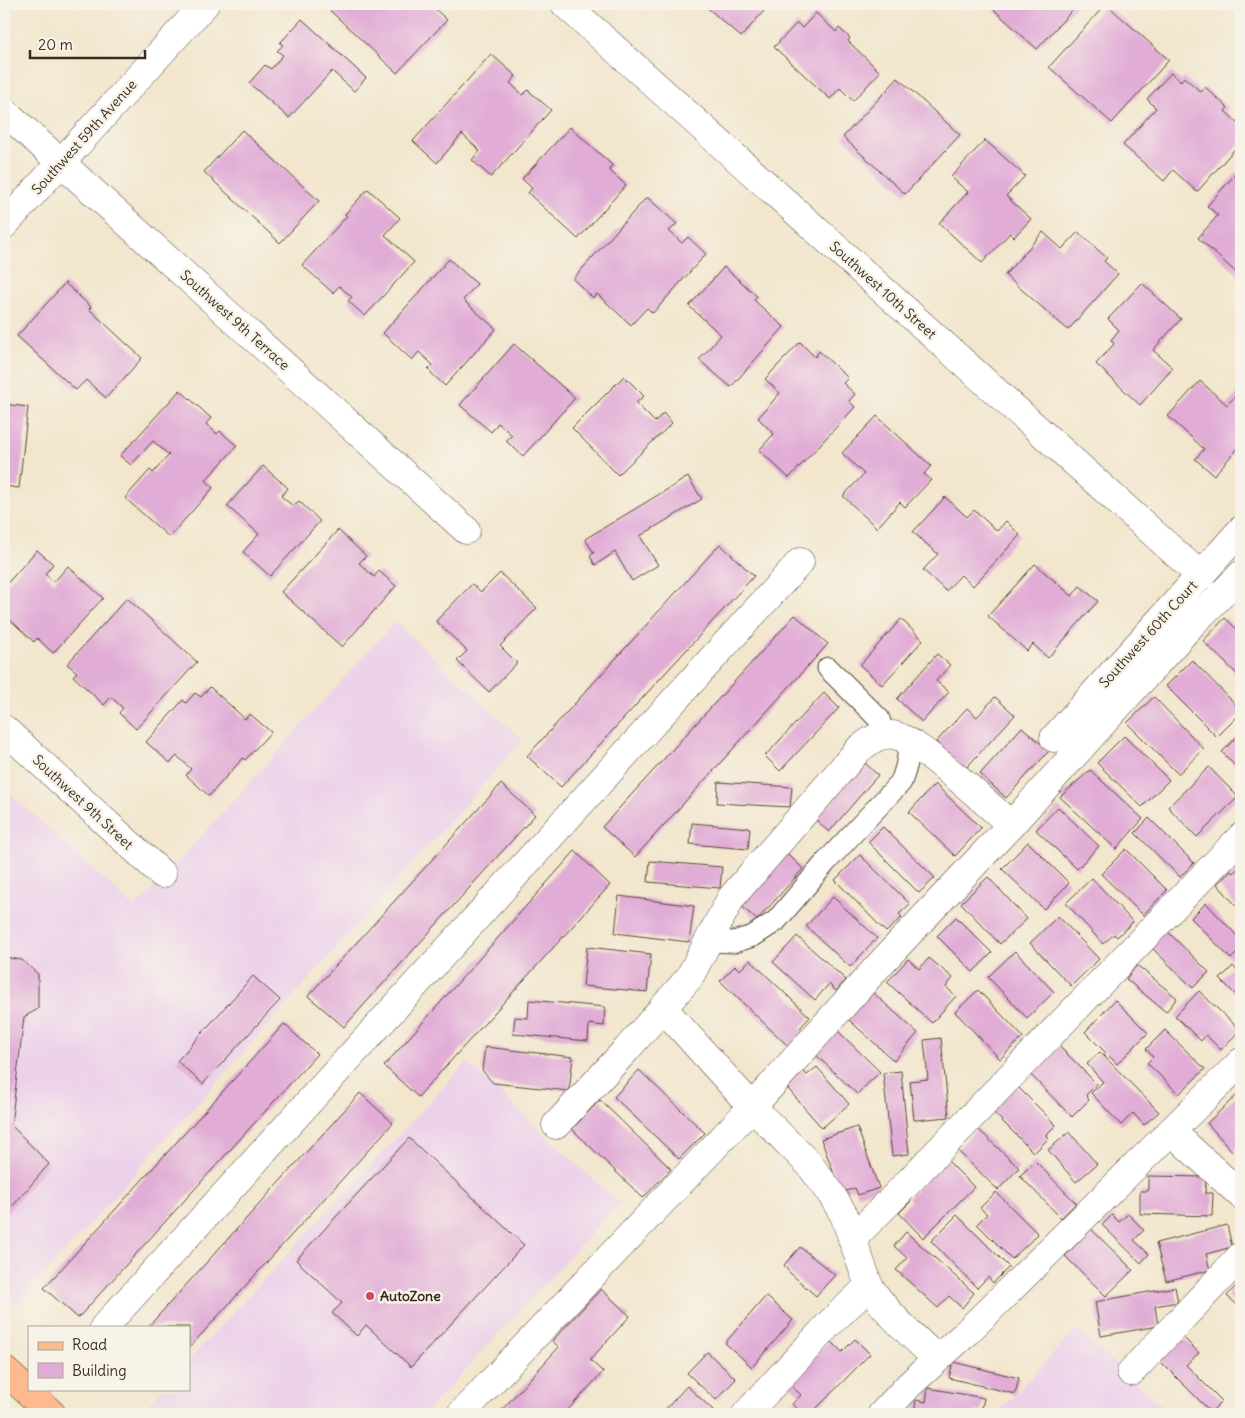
<svg xmlns="http://www.w3.org/2000/svg" width="1245" height="1418" font-family="Delius,sans-serif">
	<style>
		.built { fill: #ecd1ea }
		.building { fill: #e1acd6 }
		.lines { fill: none; stroke-linecap: round; stroke-linejoin: round }
		.service-casing { stroke: #564638; stroke-width: 23 }
		.minor-casing { stroke: #564638; stroke-width: 29 }
		.primary-casing { stroke: #564638; stroke-width: 29 }
		.service { stroke: #fff; stroke-width: 21 }
		.minor { stroke: #fff; stroke-width: 28 }
		.primary { stroke: #fcba8e; stroke-width: 28 }
		.poi-dot { fill: #d1495b; stroke: #f7f3e8; stroke-width: 2 }
		.labels { text-anchor: middle; dominant-baseline: central; stroke-width: 5; stroke-linejoin: round; paint-order: stroke }
		.street-label { font-size: 14px; fill: #3b2a1e; stroke: #f7f3e8 }
		.poi-label { font-size: 14px; font-weight: bold; fill: #3b2a1e; stroke: #f7f3e8; text-anchor: start }
	</style>
	<rect width="100%" height="100%" fill="#f7f3e8"/>
	<filter id="ink" filterUnits="userSpaceOnUse"><feTurbulence type="fractalNoise" baseFrequency=".02" numOctaves="2"/><feDisplacementMap in="SourceGraphic" scale="10" xChannelSelector="R" yChannelSelector="G"/><feConvolveMatrix kernelMatrix="1 2 1 2 8 2 1 2 1" color-interpolation-filters="sRGB"/></filter>
	<filter id="wash" filterUnits="userSpaceOnUse"><feTurbulence type="fractalNoise" baseFrequency=".0096" numOctaves="4" result="noise"/><feDisplacementMap in="SourceGraphic" scale="20" xChannelSelector="R" yChannelSelector="G"/><feGaussianBlur stdDeviation="1.12" result="paint"/><feColorMatrix in="noise" values="0 0 0 0 0 0 0 0 0 0 0 0 0 0 0 0 0 1.4 0 .05"/><feComposite in="paint" operator="in"/></filter>
	<g filter="url(#wash)">
		<rect width="100%" height="100%" fill="#f2e6cd"/>
		<g class="built">
			<path d="M395 622 523 740 16 1306 4 1295V788L135 908 196 842Z"/>
			<path d="M467 1062 619 1203 424 1414H139L162 1389H189V1360Z"/>
			<path d="M1076 1329 1171 1414H997Z"/>
		</g>
		<g id="blocks">
			<g class="building">
				<path d="M323 4H421L427 9 431 5 447 20 397 73Z"/>
				<path d="M703 4H770L741 37Z"/>
				<path d="M1000 4H1078L1037 49 994 10Z"/>
				<path d="M1106 4 1169 60 1112 123 1049 67Z"/>
				<path d="M816 13 836 32 839 28 850 38 848 41 880 72 853 101 840 88 830 99 774 47 797 23 802 28Z"/>
				<path d="M302 19 366 78 354 91 332 71 289 118 249 83 265 65 271 69 283 55 277 51 283 45 280 43Z"/>
				<path d="M491 54 516 76 510 83 523 95 528 90 551 110 491 177 472 160 480 151 462 134 437 163 413 141Z"/>
				<path d="M1171 73 1181 81 1184 77 1201 92 1205 87 1228 108 1225 111 1241 126V142L1197 192 1173 170 1164 181 1123 145 1156 108 1147 99Z"/>
				<path d="M898 78 960 135 905 194 843 137Z"/>
				<path d="M570 127 612 165 609 170 626 185 578 239 528 193 532 188 522 179Z"/>
				<path d="M242 130 319 201 280 243 204 172Z"/>
				<path d="M985 140 1025 176 1006 196 1031 219 1014 237 1010 233 982 263 939 223 968 192 951 177Z"/>
				<path d="M1241 168V277L1198 238 1218 215 1207 206Z"/>
				<path d="M368 189 400 218 385 235 414 262 365 316 348 301 352 297 339 286 333 293 302 265 347 216 345 214Z"/>
				<path d="M647 197 677 224 669 231 682 243 688 237 706 254 653 313 647 308 631 325 597 294 593 298 573 279Z"/>
				<path d="M1043 232 1062 249 1078 232 1107 258 1104 261 1118 274 1068 330 1005 275Z"/>
				<path d="M449 259 477 284 463 300 496 329 445 386 428 370 433 365 419 352 412 360 383 333Z"/>
				<path d="M724 267 757 296 754 300 784 327 731 387 699 360 721 335 689 306Z"/>
				<path d="M65 283 91 307 89 309 142 358 106 398 86 380 76 390 17 336Z"/>
				<path d="M1142 283 1181 319 1153 350 1173 368 1140 405 1096 364 1114 344 1111 340 1119 330 1108 319Z"/>
				<path d="M800 342 815 357 819 351 848 378 843 383 855 394 849 401 855 407 789 478 759 450 774 434 758 418 780 393 765 379Z"/>
				<path d="M514 344 575 398 523 456 506 441 512 435 498 423 491 432 460 405Z"/>
				<path d="M624 376 644 396 636 403 655 422 663 413 672 423 618 475 572 428Z"/>
				<path d="M1200 381 1227 405 1241 390V445L1214 475 1195 459 1204 449 1168 416Z"/>
				<path d="M180 390 211 418 206 424 217 434 220 431 237 446 206 480 213 488 169 537 125 498 150 470 153 473 169 455 153 441 131 465 120 456Z"/>
				<path d="M4 404 28 407 19 488 4 486Z"/>
				<path d="M877 416 931 466 924 474 931 480 905 507 900 502 877 528 843 496 864 474 842 453Z"/>
				<path d="M263 466 288 488 281 496 293 506 299 501 320 521 270 576 243 552 259 534 227 506Z"/>
				<path d="M688 477 702 499 640 536 658 565 632 581 615 552 595 565 590 556 594 553 585 539Z"/>
				<path d="M945 497 967 517 974 510 997 531 1006 521 1020 535 973 586 961 575 946 591 923 570 938 554 913 532Z"/>
				<path d="M338 530 366 556 359 563 374 577 379 571 396 586 342 647 281 592Z"/>
				<path d="M720 544 754 576 561 787 527 756Z"/>
				<path d="M37 550 53 564 45 574 54 582 68 566 103 598 53 653 37 638 34 642 4 614V587Z"/>
				<path d="M1035 564 1072 596 1080 586 1098 601 1048 658 1033 644 1027 651 988 616Z"/>
				<path d="M500 573 537 608 500 646 517 663 489 692 457 661 467 651 436 621 472 584 481 592Z"/>
				<path d="M127 598 197 662 136 729 119 713 123 708 111 697 104 705 73 676 77 672 67 664Z"/>
				<path d="M795 615 828 644 635 857 602 827Z"/>
				<path d="M1225 618 1241 633V678L1203 641Z"/>
				<path d="M901 619 923 640 882 685 860 665Z"/>
				<path d="M937 654 950 665 936 681 949 692 922 722 897 699Z"/>
				<path d="M1192 660 1241 710V713L1217 737 1166 686Z"/>
				<path d="M210 687 245 719 250 714 271 732 245 760 243 758 209 796 186 775 191 769 177 756 170 763 146 742 183 700 186 703 195 693 201 697Z"/>
				<path d="M824 693 839 708 780 771 765 756Z"/>
				<path d="M995 697 1015 715 965 769 936 742 967 708 977 717Z"/>
				<path d="M1154 697 1204 749 1178 774 1127 723Z"/>
				<path d="M1022 727 1049 751 1006 798 980 774Z"/>
				<path d="M1241 732V772L1222 752Z"/>
				<path d="M1124 736 1169 780 1142 807 1097 763Z"/>
				<path d="M865 763 878 775 829 832 816 820Z"/>
				<path d="M1209 767 1238 797 1197 837 1168 807Z"/>
				<path d="M1090 770 1143 819 1116 849 1060 797Z"/>
				<path d="M718 782 792 787 790 807 717 803Z"/>
				<path d="M501 784 535 815 344 1027 308 996Z"/>
				<path d="M935 784 981 828 955 856 909 812Z"/>
				<path d="M1058 807 1099 846 1077 869 1036 830Z"/>
				<path d="M1149 818 1194 863 1180 877 1135 833Z"/>
				<path d="M692 823 750 828 748 849 690 844Z"/>
				<path d="M883 827 935 878 919 893 868 842Z"/>
				<path d="M1028 842 1069 883 1044 909 1002 869Z"/>
				<path d="M1126 849 1167 890 1143 915 1101 874Z"/>
				<path d="M575 851 610 885 418 1097 384 1066Z"/>
				<path d="M786 852 803 869 757 920 739 904Z"/>
				<path d="M860 855 910 904 899 914 902 917 886 932 835 880Z"/>
				<path d="M650 861 722 867 720 888 648 882Z"/>
				<path d="M1241 866V911L1217 884 1231 871 1233 873Z"/>
				<path d="M988 877 1027 919 1000 944 961 903Z"/>
				<path d="M1092 878 1133 922 1117 937 1114 934 1103 944 1066 903Z"/>
				<path d="M619 896 694 906 689 942 615 933Z"/>
				<path d="M833 897 877 938 850 967 806 926Z"/>
				<path d="M1206 903 1241 940V949L1231 959 1191 918Z"/>
				<path d="M1058 916 1099 959 1071 986 1030 943Z"/>
				<path d="M956 917 992 953 973 972 937 936Z"/>
				<path d="M1166 930 1209 972 1193 988 1150 946Z"/>
				<path d="M797 936 846 980 836 991 829 984 815 1000 773 962Z"/>
				<path d="M587 947 651 954 647 992 583 986Z"/>
				<path d="M1015 951 1054 992 1027 1018 988 977Z"/>
				<path d="M4 957 22 960 38 974V1009L24 1017 11 1125 49 1164 4 1216Z"/>
				<path d="M929 958 953 978 946 987 956 996 932 1023 887 982 908 959 919 969Z"/>
				<path d="M750 960 810 1017 800 1028 805 1032 790 1048 720 981 735 966 740 970Z"/>
				<path d="M1137 965 1177 998 1166 1012 1126 979Z"/>
				<path d="M1233 966 1241 975V1000L1220 979Z"/>
				<path d="M253 976 280 1000 203 1084 177 1061Z"/>
				<path d="M978 990 1023 1037 1000 1059 955 1012Z"/>
				<path d="M871 991 918 1033 894 1061 847 1018Z"/>
				<path d="M1199 991 1240 1030 1221 1050 1206 1035 1201 1041 1175 1016Z"/>
				<path d="M529 1000 605 1007 604 1026 589 1024 588 1041 513 1034 515 1017 528 1018Z"/>
				<path d="M1115 1000 1148 1033 1117 1064 1085 1032Z"/>
				<path d="M284 1024 317 1054 78 1318 44 1288Z"/>
				<path d="M836 1029 880 1072 857 1094 813 1052Z"/>
				<path d="M1165 1030 1205 1069 1179 1094 1147 1063 1153 1057 1146 1049Z"/>
				<path d="M941 1038 949 1117 914 1120 910 1081 928 1079 924 1040Z"/>
				<path d="M1055 1042 1097 1084 1086 1095 1089 1100 1072 1117 1026 1070Z"/>
				<path d="M485 1047 573 1057 569 1091 493 1083 482 1070Z"/>
				<path d="M1100 1052 1159 1112 1144 1125 1133 1113 1121 1125 1091 1093 1103 1082 1087 1064Z"/>
				<path d="M800 1067 807 1075 817 1067 849 1104 822 1128 783 1083Z"/>
				<path d="M639 1070 705 1133 679 1159 614 1097Z"/>
				<path d="M901 1071 909 1154 892 1156 883 1073Z"/>
				<path d="M1016 1085 1056 1125 1046 1135 1049 1138 1034 1153 991 1110Z"/>
				<path d="M360 1093 393 1123 189 1348V1327H148Z"/>
				<path d="M1237 1095 1241 1100V1144L1233 1152 1207 1123Z"/>
				<path d="M600 1100 671 1169 643 1198 572 1129Z"/>
				<path d="M857 1127 879 1188 858 1195 855 1188 841 1193 821 1139Z"/>
				<path d="M977 1128 1019 1168 998 1190 957 1150Z"/>
				<path d="M1069 1132 1097 1164 1076 1182 1048 1150Z"/>
				<path d="M409 1138 524 1245 411 1367 366 1325 357 1336 332 1313 342 1303 296 1260Z"/>
				<path d="M947 1160 974 1187 923 1238 899 1213 911 1201 908 1198Z"/>
				<path d="M1035 1161 1076 1203 1061 1218 1020 1176Z"/>
				<path d="M1148 1176 1206 1177 1205 1193H1213L1212 1216 1140 1214V1191H1148Z"/>
				<path d="M996 1192 1038 1234 1012 1259 977 1224 987 1214 980 1208Z"/>
				<path d="M1128 1214 1144 1230 1134 1240 1149 1254 1141 1263 1102 1225 1112 1215 1119 1222Z"/>
				<path d="M957 1215 1009 1267 993 1283 988 1277 977 1288 931 1241Z"/>
				<path d="M1227 1225 1232 1247 1206 1254 1210 1270 1166 1281 1156 1243Z"/>
				<path d="M1091 1229 1133 1270 1106 1296 1065 1256Z"/>
				<path d="M906 1232 974 1293 962 1308 949 1296 938 1308 896 1270 907 1258 894 1246Z"/>
				<path d="M800 1247 835 1275 816 1296 789 1272 784 1265Z"/>
				<path d="M1241 1280V1308L1227 1296Z"/>
				<path d="M1175 1287 1178 1302 1155 1306 1158 1326 1101 1336 1095 1302Z"/>
				<path d="M601 1289 630 1316 590 1360 603 1372 564 1414H498L559 1347 552 1341Z"/>
				<path d="M766 1296 793 1320 752 1367 725 1343Z"/>
				<path d="M1181 1335 1199 1353 1186 1365 1222 1401 1211 1412 1158 1359Z"/>
				<path d="M855 1339 870 1354 811 1414H803L792 1404 801 1395 788 1383 830 1340 842 1352Z"/>
				<path d="M707 1352 736 1379 716 1400 687 1373Z"/>
				<path d="M953 1362 1019 1378 1015 1394 949 1378Z"/>
				<path d="M687 1386 713 1410 709 1414H661Z"/>
				<path d="M928 1388 984 1398 981 1412 975 1411 974 1414H914L916 1400 926 1402Z"/>
			</g>
		</g>
	</g>
	<g filter="url(#ink)">
		<use href="#blocks" fill-opacity="0" stroke="#564638" stroke-width="1"/>
		<g class="lines">
			<g class="service-casing">
				<g id="service">
					<path d="M828 668 879 719 883 734"/>
					<path d="M709 941 734 942 753 936 776 921 826 862 901 782C907 766 909 758 908 741"/>
				</g>
			</g>
			<g class="minor-casing">
				<g id="minor">
					<path d="M565 4 1201 576"/>
					<path d="M4 111 466 530"/>
					<path d="M4 225 205 4"/>
					<path d="M4 729 162 874"/>
					<path d="M1054 738 1241 530"/>
					<path d="M663 1008 752 1107 809 1164 828 1189 844 1215 869 1286C887 1314 913 1336 937 1359"/>
					<path d="M556 1125 627 1049 689 978 731 898 859 749C870 741 879 733 893 735 915 737 991 807 1011 825"/>
					<path d="M1171 1131 1241 1195"/>
					<path d="M852 1239 896 1195 1241 837"/>
					<path d="M104 1327 800 562"/>
					<path d="M1131 1372 1241 1256"/>
					<path d="M461 1414 752 1107 881 963 1011 825 1194 622 1241 575"/>
					<path d="M746 1414 830 1323 869 1286"/>
					<path d="M882 1414 910 1384 964 1335 1241 1062"/>
				</g>
			</g>
			<g class="primary-casing">
				<path id="primary" d="M4 1370 52 1414"/>
			</g>
			<use href="#service" class="service"/>
			<use href="#minor" class="minor"/>
			<use href="#primary" class="primary"/>
		</g>
	</g>
	<circle class="poi-dot" cx="370" cy="1296" r="5"/>
	<g class="labels">
		<g class="street-label">
			<text transform="translate(84 137) rotate(-48)">Southwest 59th Avenue</text>
			<text transform="translate(883 290) rotate(42)">Southwest 10th Street</text>
			<text transform="translate(235 320) rotate(42)">Southwest 9th Terrace</text>
			<text transform="translate(1148 634) rotate(-48)">Southwest 60th Court</text>
			<text transform="translate(83 802) rotate(43)">Southwest 9th Street</text>
		</g>
		<g class="poi-label">
			<text x="380" y="1296">AutoZone</text>
		</g>
	</g>
	<rect width="1245" height="1418" fill="none" stroke="#f7f3e8" stroke-width="20"/>
	<rect x="28" y="1326" width="162" height="65" fill="#f7f3e8" stroke="#aca397"/>
	<rect x="38" y="1342" width="25" height="8" fill="#fcba8e" stroke="#aca397"/>
	<text x="72" y="1350" font-size="15" fill="#3b2a1e">Road</text>
	<rect x="38" y="1363" width="25" height="15" fill="#e1acd6" stroke="#aca397"/>
	<text x="72" y="1376" font-size="15" fill="#3b2a1e">Building</text>
	<path d="M30 50v8h115v-8" fill="none" stroke="#3b2a1e" stroke-width="2.5"/>
	<text x="38" y="50" font-size="15" fill="#3b2a1e" stroke="#f7f3e8" stroke-width="4" paint-order="stroke">20 m</text>
</svg>
